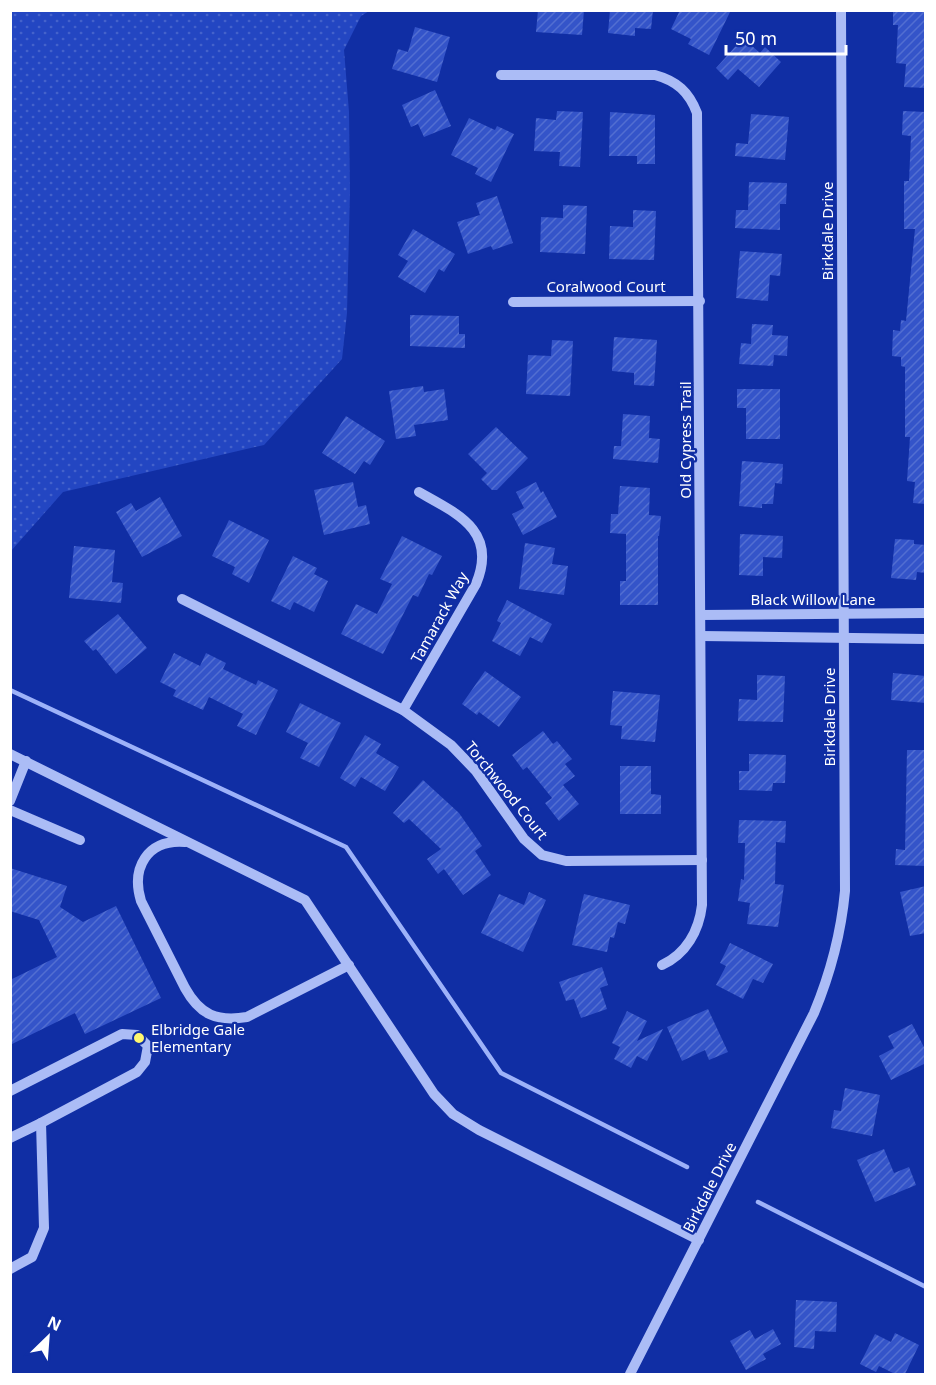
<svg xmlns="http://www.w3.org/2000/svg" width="936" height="1385" font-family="'Noto Sans',sans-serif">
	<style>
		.grass { fill: url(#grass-dots) }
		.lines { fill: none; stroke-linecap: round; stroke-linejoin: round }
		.stream { stroke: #9db2f9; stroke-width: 4.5 }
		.building { fill: url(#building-hatch) }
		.minor { stroke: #abbcf6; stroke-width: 10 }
		.poi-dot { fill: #fff770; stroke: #102ea4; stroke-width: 2 }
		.labels { text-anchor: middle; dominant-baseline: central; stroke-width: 4.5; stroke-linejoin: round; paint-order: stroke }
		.street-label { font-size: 15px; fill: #fff; stroke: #102ea4 }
		.poi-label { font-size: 15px; fill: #fff; stroke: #102ea4; text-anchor: start }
	</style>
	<defs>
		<pattern id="grass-dots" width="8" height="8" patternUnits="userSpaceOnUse" patternTransform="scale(1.5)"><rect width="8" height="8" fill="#2346c2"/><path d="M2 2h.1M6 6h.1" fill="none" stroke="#4462cb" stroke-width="1.8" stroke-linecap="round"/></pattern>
		<pattern id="building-hatch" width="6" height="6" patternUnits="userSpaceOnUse" patternTransform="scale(1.5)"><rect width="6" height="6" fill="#3454c9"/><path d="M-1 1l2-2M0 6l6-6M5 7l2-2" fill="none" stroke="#526ed1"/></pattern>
	</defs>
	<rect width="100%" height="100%" fill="#102ea4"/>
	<path class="grass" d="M11 10 369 11 361 16 344 50 349 112 350 192 347 313 342 359 264 445 63 492 11 551Z"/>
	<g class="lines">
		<g class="stream">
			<path d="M10 690 346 847 501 1073 687 1167"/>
			<path d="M758 1202 926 1287"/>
		</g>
	</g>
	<g class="building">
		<path d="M538 10H584L582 35 536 32Z"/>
		<path d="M610 10H653L651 29 635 28V36L608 33Z"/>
		<path d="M680 10H731L709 55 688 44 691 39 671 29Z"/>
		<path d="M893 10H926V88L904 87 906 64 896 63 898 25H893Z"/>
		<path d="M415 27 450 37 437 82 392 69 398 49 408 52Z"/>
		<path d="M743 38 760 53 765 47 781 62 759 87 738 69 728 80 716 68Z"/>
		<path d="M435 90 451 126 424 137 418 124 411 127 402 105Z"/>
		<path d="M557 111 583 112 580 167 559 166 560 152 534 151 536 118 556 120Z"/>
		<path d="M903 111 926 112V504L913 503 915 482 907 481 910 437H905V367L901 366V357L892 356 893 330 900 331 901 320 906 321 915 229H904V181H909L911 136 902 135Z"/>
		<path d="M610 112 655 115V164H637V156H609Z"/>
		<path d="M751 114 789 117 785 160 735 156 736 143 748 144Z"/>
		<path d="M469 118 495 130 497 126 514 134 491 182 475 174 478 168 451 155Z"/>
		<path d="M749 182 787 183 786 204H780V230L735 228 736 210H748Z"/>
		<path d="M497 196 513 243 493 250 491 246 468 254 457 222 480 215 476 203Z"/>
		<path d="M563 205 587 206 585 254 540 252 541 217 563 218Z"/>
		<path d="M633 210 656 211 654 260 609 259 610 226 633 227Z"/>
		<path d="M413 229 455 254 444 272 439 269 425 293 398 277 408 261 398 255Z"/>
		<path d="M740 251 782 254 780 276 770 275 768 301 736 298Z"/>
		<path d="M410 315 459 316V334H465V348L410 346Z"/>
		<path d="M752 324 773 325 772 335 788 336 787 356 774 355 773 366 739 364 741 343 751 344Z"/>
		<path d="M614 337 657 340 654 386 634 385V373L612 371Z"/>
		<path d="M552 340 573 341 570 396 526 394 528 355 551 356Z"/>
		<path d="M423 386 424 392 444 389 448 420 414 425 416 436 396 439 389 391Z"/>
		<path d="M737 389H780V439H746V408H737Z"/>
		<path d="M623 414 650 416 649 438 660 439 658 463 613 459 614 446H621Z"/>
		<path d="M346 416 385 441 370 465 364 461 355 474 322 453Z"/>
		<path d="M496 427 528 458 497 490H492L481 479 487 473 468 454Z"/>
		<path d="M742 461 783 464 782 484 775 483 773 504H762V508L739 506Z"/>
		<path d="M353 482 358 507 366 505 370 524 324 535 314 490Z"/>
		<path d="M536 482 541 493 543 491 557 517 523 535 512 514 524 508 516 492Z"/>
		<path d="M620 486 650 488 649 515 661 516 659 536H658V605H620V581H626V534L610 533 611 514H618Z"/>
		<path d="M160 497 182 536 142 557 116 512 131 503 136 511Z"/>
		<path d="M229 520 269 540 249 583 232 574 235 567 212 556Z"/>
		<path d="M740 534 783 536 782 558 763 557V576L739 575Z"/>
		<path d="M402 536 442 556 432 575 429 574 418 597 413 595 383 654 341 634 356 604 377 614 392 584 380 579Z"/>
		<path d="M895 539 914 540V544L926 545V573L917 572 916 580 891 578Z"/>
		<path d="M525 543 555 548 552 564 568 566 564 595 519 589Z"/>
		<path d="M74 546 115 550 112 582 123 583 121 603 69 598Z"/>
		<path d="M293 556 317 568 314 574 328 581 314 612 294 602 290 610 271 601Z"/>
		<path d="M507 600 552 624 542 643 530 637 520 656 492 641 501 623 497 621Z"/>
		<path d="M118 614 147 648 116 674 96 649 93 651 84 641Z"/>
		<path d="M174 653 200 666 206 653 226 663 223 669 256 685 258 680 278 690 256 735 237 726 243 714 209 697 203 710 173 696 176 690 160 682Z"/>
		<path d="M485 671 521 697 499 727 479 712 477 715 462 704Z"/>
		<path d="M893 673 926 676V703L891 700Z"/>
		<path d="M757 675 785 676 783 722 738 721 739 699 757 700Z"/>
		<path d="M613 691 660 695 655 742 621 739 622 726 610 725Z"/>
		<path d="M300 703 341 723 319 767 300 758 308 743 286 732Z"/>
		<path d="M543 731 553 744 557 741 572 759 565 764 575 776 563 785 579 804 559 821 545 803 552 798 527 767 523 770 512 755Z"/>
		<path d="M365 735 381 744 376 753 399 767 385 791 361 777 355 787 340 778Z"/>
		<path d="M907 750H926V866L895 865 896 849 905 850Z"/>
		<path d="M749 754 786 755 785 783H773L772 791 739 790V771H749Z"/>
		<path d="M620 766H651V794L661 795V814H620Z"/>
		<path d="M423 780 459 813 482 846 475 851 491 875 463 895 444 869 438 874 427 859 441 849 409 819 404 823 393 813Z"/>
		<path d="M739 820 786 821 785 843 776 842 775 884 784 885 778 927 747 924 750 903 738 901 741 879 744 880 745 843H738Z"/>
		<path d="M10 868 67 886 60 907 83 922 116 906 161 998 85 1034 75 1013 10 1045V980L57 957 39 920 10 911Z"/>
		<path d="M926 886V933L910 936 900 892Z"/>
		<path d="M529 892 546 900 523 952 481 933 499 894 524 905Z"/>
		<path d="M584 894 630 905 625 924 618 922 614 938 610 937 607 952 572 945Z"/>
		<path d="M730 943 773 964 763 983 753 979 743 999 716 985 726 966 720 963Z"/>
		<path d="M602 967 608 985 600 988 607 1009 581 1018 574 999 566 1001 559 982Z"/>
		<path d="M708 1009 728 1052 709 1060 705 1050 682 1061 667 1027Z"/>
		<path d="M627 1011 647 1021 637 1041 663 1029 647 1061 637 1056 631 1068 614 1059 620 1047 612 1043Z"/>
		<path d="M912 1024 926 1051V1063L891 1080 879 1056 894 1048 888 1036Z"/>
		<path d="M845 1088 880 1095 872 1136 831 1128 834 1110 841 1111Z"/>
		<path d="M884 1149 894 1173 909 1167 916 1185 875 1202 857 1160Z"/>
		<path d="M796 1300 837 1302 836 1332 815 1331 814 1349 794 1347Z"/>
		<path d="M773 1329 781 1344 763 1354 766 1359 746 1370 730 1341 750 1330 755 1339Z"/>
		<path d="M895 1333 919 1345 905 1374H895L879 1366 876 1372 860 1364 875 1334 891 1342Z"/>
	</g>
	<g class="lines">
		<g class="minor">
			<path d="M501 75H655C677 81 689 92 697 113L702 905C699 931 686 954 662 965"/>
			<path d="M513 302 700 301"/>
			<path d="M182 599 403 710 451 745 476 771 524 839 542 855 566 861 702 860"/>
			<path d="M701 615 926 613"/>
			<path d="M701 636 926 639"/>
			<path d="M403 710 476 584C498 531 458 514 419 492"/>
			<path d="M10 754 305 900 434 1094 453 1114 479 1130 699 1240"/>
			<path d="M10 801 26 761"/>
			<path d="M10 810 80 840"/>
			<path d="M185 842C147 839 131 868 141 901L185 988C200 1015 217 1022 247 1017L349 965"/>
			<path d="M10 1091 122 1034 137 1035 148 1046 145 1062 137 1072 41 1123 44 1228 32 1257 10 1269"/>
			<path d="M10 1138 41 1123"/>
			<path d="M630 1374 814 1013C831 972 841 934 845 891L841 10"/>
		</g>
	</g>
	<circle class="poi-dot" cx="139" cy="1038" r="6"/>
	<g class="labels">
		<g class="street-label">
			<text transform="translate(827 231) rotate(-90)">Birkdale Drive</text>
			<text x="606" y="286">Coralwood Court</text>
			<text transform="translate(685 440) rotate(-90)">Old Cypress Trail</text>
			<text x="813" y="599">Black Willow Lane</text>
			<text transform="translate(439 617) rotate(-61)">Tamarack Way</text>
			<text transform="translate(829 717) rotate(-90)">Birkdale Drive</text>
			<text transform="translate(507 790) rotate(51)">Torchwood Court</text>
			<text transform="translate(709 1187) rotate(-63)">Birkdale Drive</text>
		</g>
		<g class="poi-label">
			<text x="151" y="1029">Elbridge Gale<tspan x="151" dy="17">Elementary</tspan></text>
		</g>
	</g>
	<rect width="936" height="1385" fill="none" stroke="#ffffff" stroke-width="24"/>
	<g transform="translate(48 1337) rotate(25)" stroke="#102ea4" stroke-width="4.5" paint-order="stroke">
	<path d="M0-4.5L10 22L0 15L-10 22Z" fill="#ffffff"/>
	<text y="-9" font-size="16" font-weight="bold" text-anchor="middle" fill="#ffffff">N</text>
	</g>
	<path d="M726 45v9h120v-9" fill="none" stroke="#ffffff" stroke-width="3"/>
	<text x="735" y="45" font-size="18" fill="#ffffff" stroke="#102ea4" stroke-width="4.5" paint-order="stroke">50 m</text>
</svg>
